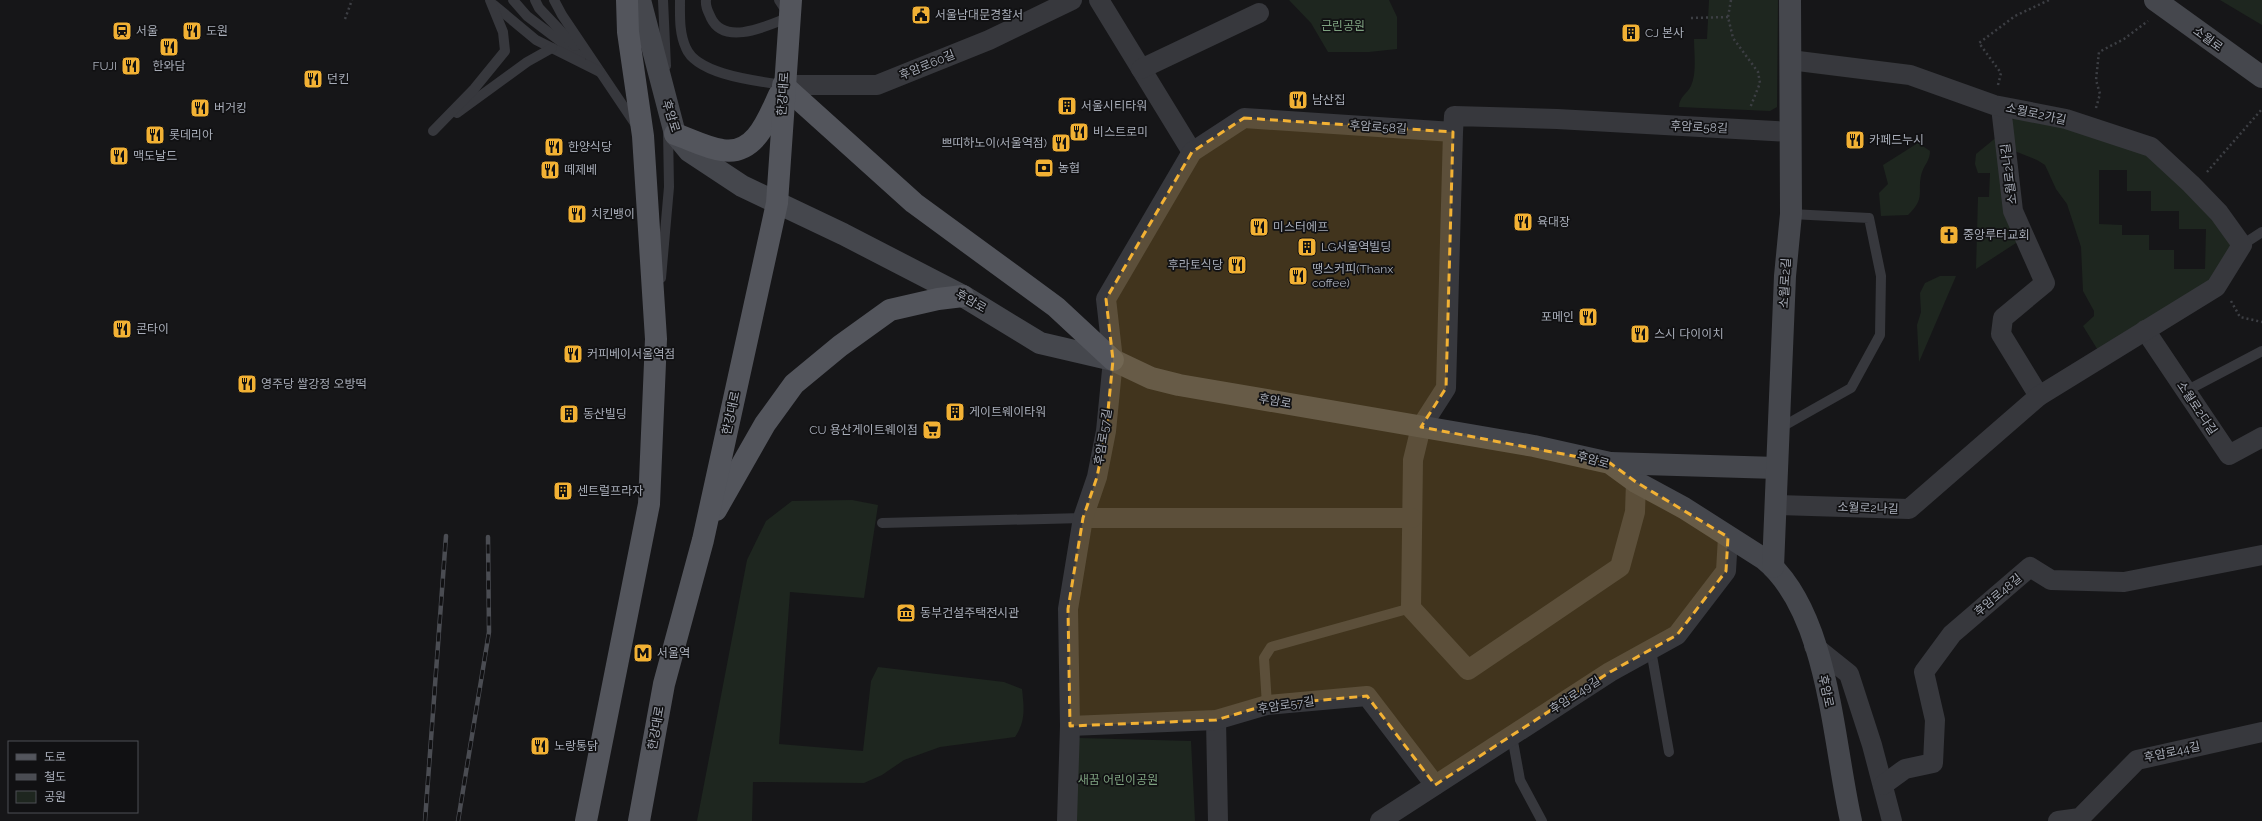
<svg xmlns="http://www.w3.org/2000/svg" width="2262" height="821" font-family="Raleway,'Noto Sans KR',sans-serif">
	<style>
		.green { fill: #1e261f; fill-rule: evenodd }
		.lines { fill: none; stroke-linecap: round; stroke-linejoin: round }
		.path { stroke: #3d3f44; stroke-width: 2.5; stroke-dasharray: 2 3; stroke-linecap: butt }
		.lane { stroke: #37383d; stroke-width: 10 }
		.street { stroke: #37383d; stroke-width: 20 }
		.secondary { stroke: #45474d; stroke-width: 22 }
		.primary { stroke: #53555c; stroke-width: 22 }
		.rail-casing { stroke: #4a4c52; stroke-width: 4.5 }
		.rail { stroke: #111113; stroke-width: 3; stroke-dasharray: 9; stroke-linecap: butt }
		.marked { fill: #f2b134; fill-opacity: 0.2; stroke: #f2b134; stroke-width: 3; stroke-dasharray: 8 5; stroke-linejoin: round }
		.labels { text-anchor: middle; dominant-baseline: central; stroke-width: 3.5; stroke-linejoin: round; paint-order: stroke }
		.poi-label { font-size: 12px; fill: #a8adb8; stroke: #111113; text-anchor: start }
		.park-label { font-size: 12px; fill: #7fa381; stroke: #111113 }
		.street-label { font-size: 12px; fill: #a8adb8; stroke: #111113 }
	</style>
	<rect width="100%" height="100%" fill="#161618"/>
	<g class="green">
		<path d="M1289 0H1389L1397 17V49L1369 52H1328L1311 23Z"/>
		<path d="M1709 0H1778L1777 107 1770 111 1679 107C1679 97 1687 94 1691 86 1697 73 1694 53 1694 39H1707Z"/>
		<path d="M2220 0H2262V25Z"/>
		<path d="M2019 115 2151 154 2217 219 2232 243 2216 281 2099 352 2083 326 2094 316V311L2083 291 2081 247 2067 204 2056 189 2045 165 2037 160 2012 150 2008 123ZM2099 170H2127V191H2151V211H2179V229H2206L2205 269H2174V250H2149V235H2122V225L2099 224Z"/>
		<path d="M1998 136 2019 241 1976 269 1978 197H1989L1990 173H1978L1975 164 1976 154Z"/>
		<path d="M1918 143 1930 151C1930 160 1925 164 1922 172 1916 192 1927 197 1908 215L1881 216 1879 193 1888 184 1883 165Z"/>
		<path d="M1940 276H1956L1919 362 1917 325 1921 312 1920 293 1925 283Z"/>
		<path d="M852 500 878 505 864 598 790 592 779 744 863 751 871 681 878 667 1004 682 1022 689C1024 707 1026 721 1015 737L940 747 904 760 882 775 864 783 753 782 752 821H697L747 560 766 521 792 501Z"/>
		<path d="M1079 738 1191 741 1195 821H1074Z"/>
	</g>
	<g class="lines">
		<g class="path">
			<path d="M1731 0 1728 17 1733 38 1758 72 1760 83 1750 108"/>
			<path d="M1691 18 1728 17"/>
			<path d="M345 19 352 0"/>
			<path d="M1998 85 2001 73 1979 43 2015 16 2049 0"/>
			<path d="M2096 108 2100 94 2096 80 2099 52 2124 39 2148 21"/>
			<path d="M2207 172 2262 109"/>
			<path d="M2231 301 2240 317 2262 322"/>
		</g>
		<g class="lane">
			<path d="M513 0 527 16 581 57"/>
			<path d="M535 0 539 8 575 46"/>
			<path d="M554 0 562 15 636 125"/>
			<path d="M663 0 666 66"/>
			<path d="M680 0C680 16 679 33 686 48 697 75 758 81 783 85"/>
			<path d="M706 0C705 7 708 11 711 18 725 47 769 25 790 17L779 0"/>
			<path d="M494 5 536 40 600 72"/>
			<path d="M457 113 527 62 552 48"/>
			<path d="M433 131 474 89 505 51 503 32 490 0"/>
			<path d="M2242 245 2262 232"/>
			<path d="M661 278 669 187 668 130"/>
			<path d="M2186 391 2262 351"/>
			<path d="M1780 428 1851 388 1880 335 1881 276 1869 218 1791 214"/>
			<path d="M882 523 1083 518"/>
			<path d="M1651 650 1669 752"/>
			<path d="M1267 705 1264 658 1271 647 1411 608"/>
			<path d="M1512 736 1520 780 1542 821"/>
		</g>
		<g class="street">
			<path d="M1099 0 1192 152"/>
			<path d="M1141 69 1259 13"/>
			<path d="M783 85H877L989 40 1072 0"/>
			<path d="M2001 107 2013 211 2045 283 2003 318 2001 334 2039 396"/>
			<path d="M1453 132 1446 388 1421 427 1413 460 1411 608 1468 670 1620 567 1635 512 1636 482"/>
			<path d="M2145 330 2229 455 2262 437"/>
			<path d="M1776 505 1909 509 2039 396 2216 287 2242 245 2219 213 2191 184 2151 147 2066 119 1994 105 1910 75 1790 60"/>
			<path d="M1083 518H1412"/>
			<path d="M1814 646 1849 674 1872 745 1892 821"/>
			<path d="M1216 720 1218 821"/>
			<path d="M1070 726 1216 720 1267 705 1367 696 1435 785"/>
			<path d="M1883 785 1905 769 1933 763 1935 720 1924 672 1952 634 2030 567 2051 580 2124 582 2262 555"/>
			<path d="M1067 821 1070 726 1068 609 1083 518 1097 477 1106 431 1113 360 1106 299 1192 152 1244 118 1453 132 1454 116 1557 119 1791 132"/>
			<path d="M1380 821 1610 672 1677 635 1726 571 1728 537"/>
			<path d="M2058 821 2080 818 2137 760 2262 732"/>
		</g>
		<g class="secondary">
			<path d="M640 0 675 134 689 151 742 186 843 234 963 296 1040 343 1113 360 1151 378 1179 385 1534 446 1610 463 1636 482 1684 508 1764 559C1829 612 1833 743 1851 821"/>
			<path d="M2155 0 2262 77"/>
			<path d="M1610 463 1777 468"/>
			<path d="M1773 567 1785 276 1791 214 1790 0"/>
		</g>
		<g class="primary">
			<path d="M783 85 914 203 1056 307 1113 360"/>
			<path d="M675 134C690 139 706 148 722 150 755 156 768 119 779 95"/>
			<path d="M716 510 765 424 794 384 840 346 890 310 938 299 963 296"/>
			<path d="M586 821 649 504 656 339 643 136 628 32 627 0"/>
			<path d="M639 821 664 684 703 540 777 203 791 0"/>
		</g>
		<g class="rail-casing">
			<g id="rail">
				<path d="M425 821 446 536"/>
				<path d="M458 821 489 632 488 537"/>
			</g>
		</g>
		<use href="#rail" class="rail"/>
	</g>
	<path class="marked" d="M1244 118 1453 132 1446 388 1421 427 1610 463 1636 482 1728 537 1726 571 1677 635 1610 672 1435 785 1367 696 1267 705 1216 720 1070 726 1068 609 1083 518 1097 477 1106 431 1113 360 1106 299 1192 152Z"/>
	<defs>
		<g id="civic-square" transform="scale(1)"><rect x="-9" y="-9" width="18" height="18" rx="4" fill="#f2b134" stroke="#111113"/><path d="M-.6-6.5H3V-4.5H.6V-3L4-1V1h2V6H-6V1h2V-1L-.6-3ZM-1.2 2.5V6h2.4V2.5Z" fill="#111"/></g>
		<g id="station-square" transform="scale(1)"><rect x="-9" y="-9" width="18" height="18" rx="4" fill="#f2b134" stroke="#111113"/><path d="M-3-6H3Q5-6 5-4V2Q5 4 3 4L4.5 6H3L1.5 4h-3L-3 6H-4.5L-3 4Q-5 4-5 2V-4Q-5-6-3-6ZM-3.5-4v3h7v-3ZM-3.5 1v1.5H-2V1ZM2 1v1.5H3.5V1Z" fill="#111"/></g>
		<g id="restaurant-square" transform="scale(1)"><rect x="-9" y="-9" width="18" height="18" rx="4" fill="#f2b134" stroke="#111113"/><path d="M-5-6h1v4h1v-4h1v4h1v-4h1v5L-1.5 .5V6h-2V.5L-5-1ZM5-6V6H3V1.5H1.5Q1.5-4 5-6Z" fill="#111"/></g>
		<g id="building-square" transform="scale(1)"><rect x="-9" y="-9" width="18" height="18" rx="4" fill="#f2b134" stroke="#111113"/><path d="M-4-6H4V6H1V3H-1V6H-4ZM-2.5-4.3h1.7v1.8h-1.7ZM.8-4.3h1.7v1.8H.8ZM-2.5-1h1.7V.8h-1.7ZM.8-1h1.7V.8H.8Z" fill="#111"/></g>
		<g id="bank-square" transform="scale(1)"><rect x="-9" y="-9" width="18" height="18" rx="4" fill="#f2b134" stroke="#111113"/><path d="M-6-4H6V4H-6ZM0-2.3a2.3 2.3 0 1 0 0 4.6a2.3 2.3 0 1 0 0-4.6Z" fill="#111"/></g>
		<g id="church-square" transform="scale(1)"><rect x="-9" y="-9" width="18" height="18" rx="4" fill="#f2b134" stroke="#111113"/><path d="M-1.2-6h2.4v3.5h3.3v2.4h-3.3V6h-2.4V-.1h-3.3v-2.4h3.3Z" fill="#111"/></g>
		<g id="supermarket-square" transform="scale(1)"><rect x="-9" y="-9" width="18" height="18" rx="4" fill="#f2b134" stroke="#111113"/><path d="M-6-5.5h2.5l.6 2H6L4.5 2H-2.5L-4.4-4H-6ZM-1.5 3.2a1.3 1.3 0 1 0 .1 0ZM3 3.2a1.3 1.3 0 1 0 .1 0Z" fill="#111"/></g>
		<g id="museum-square" transform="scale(1)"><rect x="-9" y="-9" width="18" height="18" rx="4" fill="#f2b134" stroke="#111113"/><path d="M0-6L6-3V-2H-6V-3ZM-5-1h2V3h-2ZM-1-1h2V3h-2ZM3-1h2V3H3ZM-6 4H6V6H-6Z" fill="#111"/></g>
		<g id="metro-square" transform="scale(1)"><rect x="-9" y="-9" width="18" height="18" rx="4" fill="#f2b134" stroke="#111113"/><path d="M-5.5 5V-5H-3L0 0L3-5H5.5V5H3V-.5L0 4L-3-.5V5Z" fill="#111"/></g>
	</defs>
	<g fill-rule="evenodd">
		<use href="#civic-square" x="921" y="15"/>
		<use href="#station-square" x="122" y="31"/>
		<use href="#restaurant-square" x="192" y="31"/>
		<use href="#building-square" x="1631" y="33"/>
		<use href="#restaurant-square" x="169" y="47"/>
		<use href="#restaurant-square" x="131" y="66"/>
		<use href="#restaurant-square" x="313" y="79"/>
		<use href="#restaurant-square" x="1298" y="100"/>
		<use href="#building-square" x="1067" y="106"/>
		<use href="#restaurant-square" x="200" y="108"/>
		<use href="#restaurant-square" x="1079" y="132"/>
		<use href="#restaurant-square" x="155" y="135"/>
		<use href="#restaurant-square" x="1855" y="140"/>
		<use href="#restaurant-square" x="1061" y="143"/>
		<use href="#restaurant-square" x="554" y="147"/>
		<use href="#restaurant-square" x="119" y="156"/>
		<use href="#bank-square" x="1044" y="168"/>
		<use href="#restaurant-square" x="550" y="170"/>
		<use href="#restaurant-square" x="577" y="214"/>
		<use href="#restaurant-square" x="1523" y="222"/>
		<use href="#restaurant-square" x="1259" y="227"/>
		<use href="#church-square" x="1949" y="235"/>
		<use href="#building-square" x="1307" y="247"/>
		<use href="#restaurant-square" x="1237" y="265"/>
		<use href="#restaurant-square" x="1298" y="276"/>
		<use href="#restaurant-square" x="1588" y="317"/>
		<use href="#restaurant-square" x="122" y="329"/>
		<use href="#restaurant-square" x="1640" y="334"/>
		<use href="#restaurant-square" x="573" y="354"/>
		<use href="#restaurant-square" x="247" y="384"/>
		<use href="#building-square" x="955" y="412"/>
		<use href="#building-square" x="569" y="414"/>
		<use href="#supermarket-square" x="932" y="430"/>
		<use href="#building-square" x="563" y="491"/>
		<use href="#museum-square" x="906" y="613"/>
		<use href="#metro-square" x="643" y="653"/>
		<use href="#restaurant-square" x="540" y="746"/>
	</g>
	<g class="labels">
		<g class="poi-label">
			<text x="935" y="15">서울남대문경찰서</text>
			<text x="136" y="31">서울</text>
			<text x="206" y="31">도원</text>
			<text x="1645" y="33">CJ 본사</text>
			<text x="117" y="66" text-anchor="end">FUJI</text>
			<text x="169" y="66" text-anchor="middle">한와담</text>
			<text x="327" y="79">던킨</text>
			<text x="1312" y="100">남산집</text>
			<text x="1081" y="106">서울시티타워</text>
			<text x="214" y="108">버거킹</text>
			<text x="1093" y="132">비스트로미</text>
			<text x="169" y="135">롯데리아</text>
			<text x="1869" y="140">카페드누시</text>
			<text x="1047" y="143" text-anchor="end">쁘띠하노이(서울역점)</text>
			<text x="568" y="147">한양식당</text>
			<text x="133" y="156">맥도날드</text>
			<text x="1058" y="168">농협</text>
			<text x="564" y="170">떼제베</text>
			<text x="591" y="214">치킨뱅이</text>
			<text x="1537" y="222">육대장</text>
			<text x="1273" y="227">미스터에프</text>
			<text x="1963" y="235">중앙루터교회</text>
			<text x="1321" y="247">LG서울역빌딩</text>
			<text x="1223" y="265" text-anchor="end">후라토식당</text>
			<text x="1312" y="269">땡스커피(Thanx<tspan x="1312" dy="14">coffee)</tspan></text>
			<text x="1574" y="317" text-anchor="end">포메인</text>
			<text x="136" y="329">콘타이</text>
			<text x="1654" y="334">스시 다이이치</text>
			<text x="587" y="354">커피베이서울역점</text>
			<text x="261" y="384">영주당 쌀강정 오방떡</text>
			<text x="969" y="412">게이트웨이타워</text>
			<text x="583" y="414">동산빌딩</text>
			<text x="918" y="430" text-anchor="end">CU 용산게이트웨이점</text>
			<text x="577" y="491">센트럴프라자</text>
			<text x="920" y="613">동부건설주택전시관</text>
			<text x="657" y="653">서울역</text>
			<text x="554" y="746">노랑통닭</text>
		</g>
		<g class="park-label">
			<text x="1343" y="26">근린공원</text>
			<text x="1118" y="780">새꿈 어린이공원</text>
		</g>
		<g class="street-label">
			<text transform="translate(2208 39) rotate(36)">소월로</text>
			<text transform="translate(927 65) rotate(-22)">후암로60길</text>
			<text transform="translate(783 94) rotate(-86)">한강대로</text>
			<text transform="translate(2036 114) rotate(12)">소월로2가길</text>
			<text transform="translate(671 116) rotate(73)">후암로</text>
			<text transform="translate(1378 127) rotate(4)">후암로58길</text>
			<text transform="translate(1699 127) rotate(3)">후암로58길</text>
			<text transform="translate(2009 174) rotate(-97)">소월로2나길</text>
			<text transform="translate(1785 283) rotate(-87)">소월로2길</text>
			<text transform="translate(971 301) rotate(30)">후암로</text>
			<text transform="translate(1275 401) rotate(10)">후암로</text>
			<text transform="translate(2197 408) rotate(56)">소월로2다길</text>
			<text transform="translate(731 413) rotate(-78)">한강대로</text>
			<text transform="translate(1103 437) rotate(-81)">후암로57길</text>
			<text transform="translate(1593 460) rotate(16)">후암로</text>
			<text transform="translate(1868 508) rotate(2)">소월로2나길</text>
			<text transform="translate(1998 595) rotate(-40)">후암로48길</text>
			<text transform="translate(1826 691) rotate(78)">후암로</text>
			<text transform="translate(1575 695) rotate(-33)">후암로49길</text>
			<text transform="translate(1286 705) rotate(-8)">후암로57길</text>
			<text transform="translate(656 728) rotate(-80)">한강대로</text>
			<text transform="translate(2172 752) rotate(-12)">후암로44길</text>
		</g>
	</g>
	<rect x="8" y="741" width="130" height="72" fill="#111113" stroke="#4d4f55"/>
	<rect x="16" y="754" width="20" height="6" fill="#53555c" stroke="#4d4f55"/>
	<text x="44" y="761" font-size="12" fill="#a8adb8">도로</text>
	<rect x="16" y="774" width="20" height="6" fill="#4a4c52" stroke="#4d4f55"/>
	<text x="44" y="781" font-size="12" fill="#a8adb8">철도</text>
	<rect x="16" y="791" width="20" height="12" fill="#1e261f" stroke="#4d4f55"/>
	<text x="44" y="801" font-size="12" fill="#a8adb8">공원</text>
</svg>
